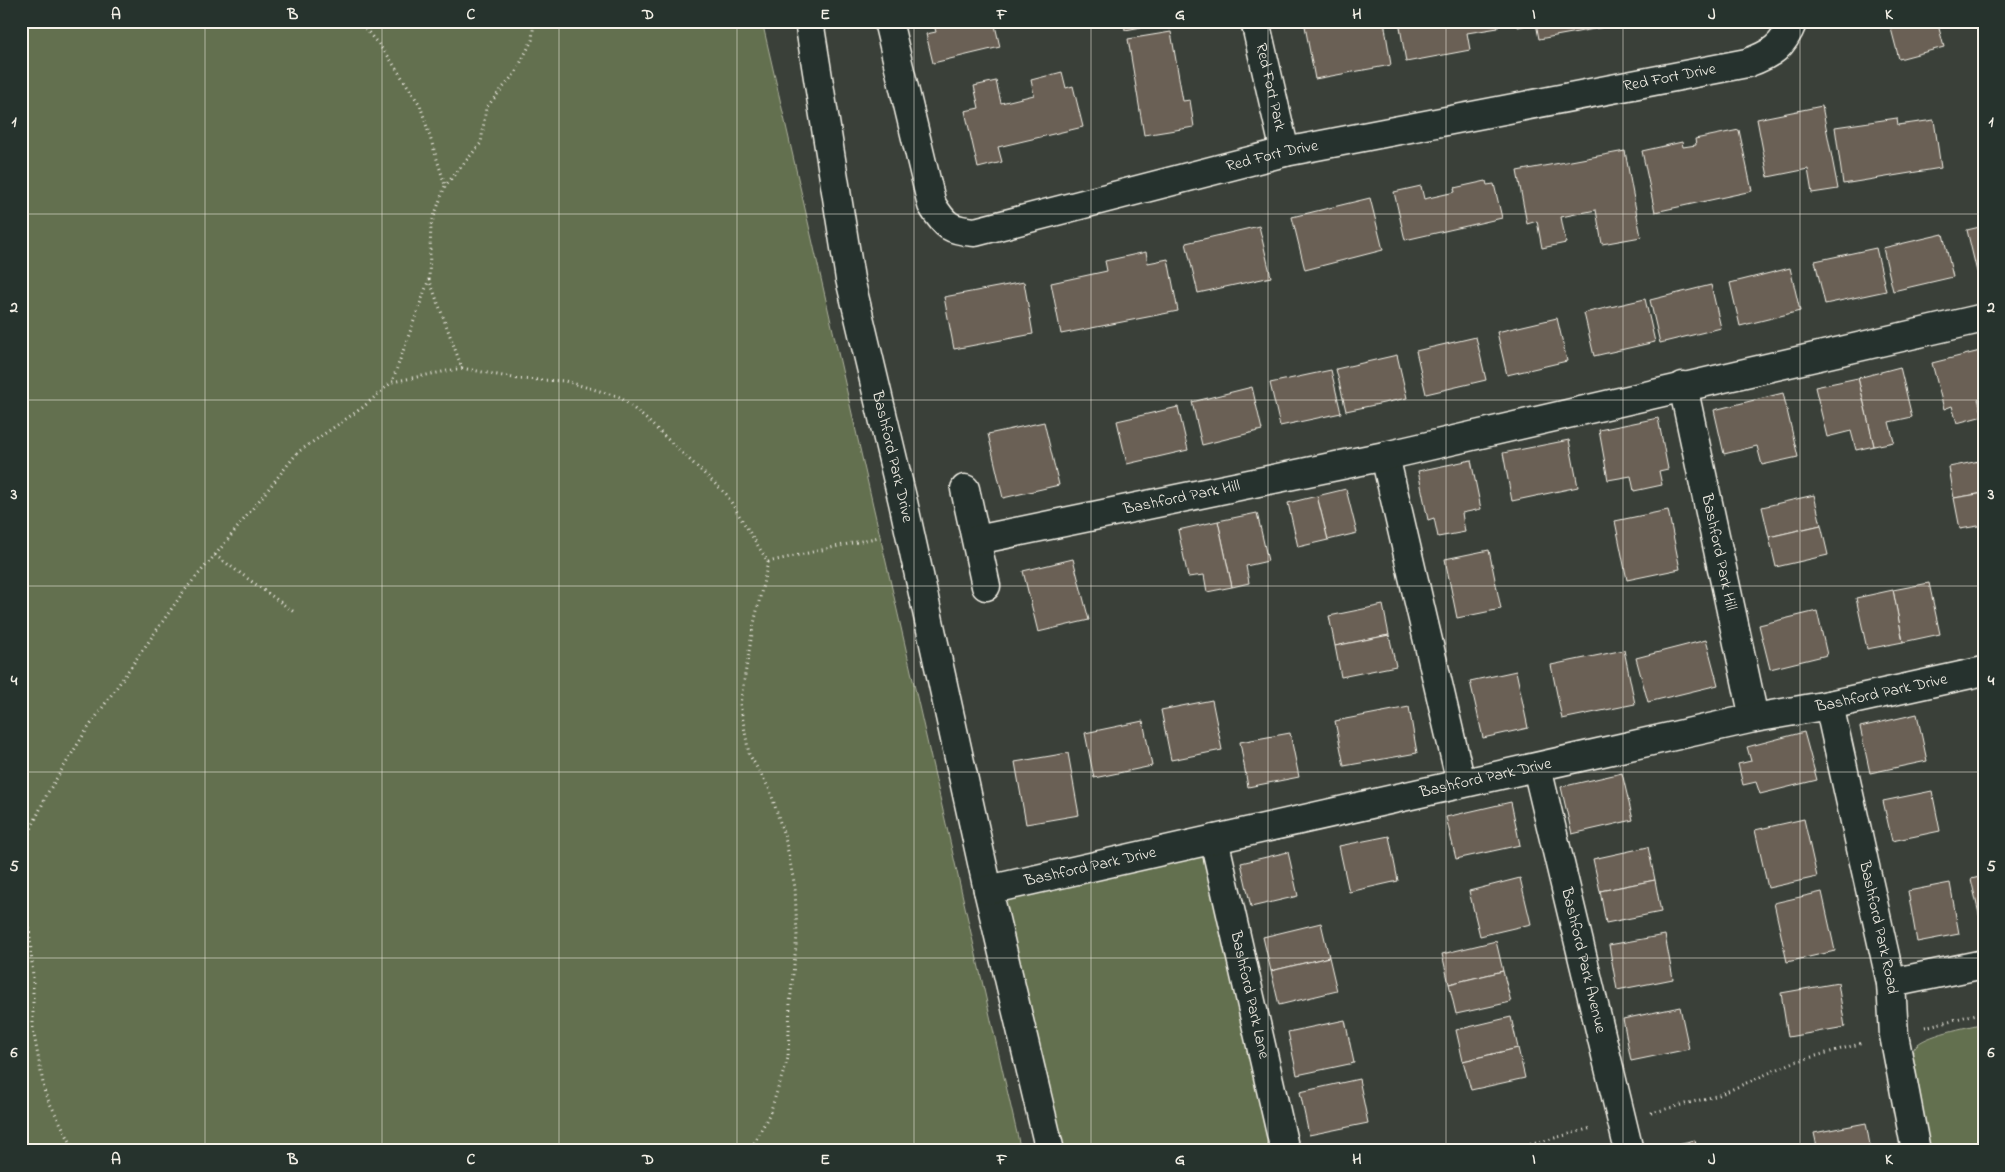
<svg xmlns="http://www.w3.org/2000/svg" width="2005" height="1172" font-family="'Indie Flower',sans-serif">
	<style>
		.green { fill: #636f50; stroke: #acb09c }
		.building { fill: #6a6054; stroke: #f4f1e8 }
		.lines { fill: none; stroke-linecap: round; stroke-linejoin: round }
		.minor-casing { stroke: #f4f1e8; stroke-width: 31 }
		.path { stroke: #f4f1e8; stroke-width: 3; stroke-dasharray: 1 4; stroke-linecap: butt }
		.minor { stroke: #26332d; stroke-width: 28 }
		.grid { fill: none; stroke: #f4f1e8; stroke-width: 1; stroke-opacity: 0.55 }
		.labels { text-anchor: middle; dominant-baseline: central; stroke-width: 4.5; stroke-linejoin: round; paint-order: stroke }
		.street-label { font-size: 16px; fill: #f4f1e8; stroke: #26332d }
		.neatline { fill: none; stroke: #f4f1e8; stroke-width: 2 }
		.grid-label { font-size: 16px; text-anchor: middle; font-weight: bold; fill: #f4f1e8 }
	</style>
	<rect width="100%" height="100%" fill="#3a4039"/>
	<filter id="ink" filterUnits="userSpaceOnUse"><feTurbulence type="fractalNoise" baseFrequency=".02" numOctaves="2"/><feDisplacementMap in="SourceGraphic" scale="10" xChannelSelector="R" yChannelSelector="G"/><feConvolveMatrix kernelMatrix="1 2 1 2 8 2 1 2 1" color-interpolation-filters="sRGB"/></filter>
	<g filter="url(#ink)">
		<g class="green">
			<path d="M21 21H762L1021 1151H21Z"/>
			<path d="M1214 839 1284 1151H1049L988 890Z"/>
			<path d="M1984 1023V1151H1931L1912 1062C1912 1057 1912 1051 1915 1047 1923 1035 1969 1027 1984 1023Z"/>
		</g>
		<g class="building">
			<path d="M933 21H994L1000 47 933 63 926 34 936 32Z"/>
			<path d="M1124 21H1175L1125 30Z"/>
			<path d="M1332 21H1384L1391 65 1315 79 1305 26Z"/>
			<path d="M1399 21H1497L1498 28 1467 33 1470 50 1406 62Z"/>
			<path d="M1517 21H1604L1605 27 1539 39 1536 23 1518 27Z"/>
			<path d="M1889 21H1937L1944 47 1899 59Z"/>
			<path d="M1171 32 1183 101 1190 100 1194 127 1144 135 1128 39Z"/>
			<path d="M1062 72 1066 88 1073 86 1083 127 998 147 1002 162 978 168 965 111 979 108 974 86 996 81 1001 103 1034 95 1031 80Z"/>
			<path d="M1822 106 1838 189 1812 193 1808 169 1768 177 1757 119Z"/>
			<path d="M1897 118 1898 125 1934 120 1941 168 1843 184 1835 127Z"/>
			<path d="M1739 130 1752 191 1655 212 1642 151 1682 142 1683 147 1696 145 1695 139Z"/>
			<path d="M1625 151 1641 237 1602 244 1596 210 1561 217 1566 243 1542 248 1537 221 1527 224 1517 171Z"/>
			<path d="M1486 181 1487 185 1494 184 1502 218 1405 240 1394 192 1421 186 1424 199 1455 192 1454 188Z"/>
			<path d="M1370 198 1383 250 1305 270 1292 217Z"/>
			<path d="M1259 226 1271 277 1198 293 1186 243Z"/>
			<path d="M1984 226V271L1977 272 1967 230Z"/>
			<path d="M1943 234 1953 277 1893 291 1883 248Z"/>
			<path d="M1876 248 1886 291 1825 304 1815 261Z"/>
			<path d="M1146 252 1148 263 1168 259 1178 311 1061 334 1051 283 1107 271 1105 261Z"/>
			<path d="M1790 268 1800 311 1740 326 1730 283Z"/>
			<path d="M1024 282 1033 334 954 349 944 297Z"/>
			<path d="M1711 285 1721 328 1660 343 1650 300Z"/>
			<path d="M1645 299 1655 342 1594 356 1584 313Z"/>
			<path d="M1557 318 1567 361 1507 375 1497 332Z"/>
			<path d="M1476 337 1486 380 1426 394 1416 351Z"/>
			<path d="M1984 350V398L1978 399 1983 416 1957 423 1952 406 1944 409 1932 363Z"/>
			<path d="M1397 355 1407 398 1346 411 1336 369Z"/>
			<path d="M1900 367 1912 417 1889 422 1894 442 1874 446 1858 378Z"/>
			<path d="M1331 370 1341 413 1280 426 1270 383Z"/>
			<path d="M1858 378 1874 446 1856 450 1851 431 1827 437 1815 387Z"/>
			<path d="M1252 387 1262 430 1202 445 1192 402Z"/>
			<path d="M1783 393 1798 457 1762 465 1757 446 1724 454 1714 410Z"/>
			<path d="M1178 407 1188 450 1127 464 1117 421Z"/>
			<path d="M1658 418 1668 469 1659 471 1662 485 1634 491 1631 476 1608 480 1599 430Z"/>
			<path d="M1044 422 1059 485 1003 498 988 434Z"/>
			<path d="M1569 440 1578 487 1512 501 1503 453Z"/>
			<path d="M1471 460 1481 509 1462 513 1465 532 1438 537 1434 518 1428 520 1418 471Z"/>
			<path d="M1984 460V493L1954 498 1949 467Z"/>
			<path d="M1346 489 1357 533 1328 540 1317 496Z"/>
			<path d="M1984 493V525L1960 529 1954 498Z"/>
			<path d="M1814 495 1821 525 1769 537 1762 507Z"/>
			<path d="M1317 496 1328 540 1298 547 1288 503Z"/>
			<path d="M1668 510 1680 569 1627 580 1615 521Z"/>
			<path d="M1257 513 1268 561 1246 566 1249 583 1232 587 1218 521Z"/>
			<path d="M1218 521 1232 587 1207 592 1204 575 1188 577 1178 530Z"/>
			<path d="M1821 525 1828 555 1776 567 1769 537Z"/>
			<path d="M1489 550 1501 609 1457 618 1445 559Z"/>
			<path d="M1073 559 1089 620 1038 632 1023 571Z"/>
			<path d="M1929 583 1940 634 1903 642 1893 590Z"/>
			<path d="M1893 590 1903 642 1867 649 1856 598Z"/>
			<path d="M1383 605 1389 635 1335 646 1329 616Z"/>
			<path d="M1817 611 1827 655 1770 669 1759 625Z"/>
			<path d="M1389 635 1396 666 1341 677 1335 646Z"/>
			<path d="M1706 640 1718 685 1648 702 1636 658Z"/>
			<path d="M1624 650 1635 704 1562 719 1551 665Z"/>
			<path d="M1516 671 1528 728 1483 738 1470 681Z"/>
			<path d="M1212 700 1222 750 1171 760 1161 710Z"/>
			<path d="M1409 707 1417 753 1344 766 1335 721Z"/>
			<path d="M1917 714 1927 761 1870 773 1860 727Z"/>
			<path d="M1143 721 1152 766 1094 778 1085 733Z"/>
			<path d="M1804 732 1817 780 1760 794 1756 782 1743 785 1738 764 1751 761 1747 747Z"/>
			<path d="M1290 733 1299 777 1248 787 1240 742Z"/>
			<path d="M1068 753 1079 815 1026 824 1015 762Z"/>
			<path d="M1622 773 1633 820 1572 834 1561 787Z"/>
			<path d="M1932 791 1940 831 1892 841 1883 801Z"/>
			<path d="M1511 802 1520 845 1456 859 1446 817Z"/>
			<path d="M1804 819 1817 877 1768 888 1755 830Z"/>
			<path d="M1389 836 1398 881 1349 892 1339 846Z"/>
			<path d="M1648 847 1655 880 1600 891 1593 859Z"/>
			<path d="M1288 852 1298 896 1251 907 1241 863Z"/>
			<path d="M1984 876V926L1982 927 1971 879Z"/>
			<path d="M1520 878 1531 924 1480 936 1469 891Z"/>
			<path d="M1655 880 1661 912 1606 923 1600 891Z"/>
			<path d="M1950 883 1959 934 1917 942 1908 891Z"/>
			<path d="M1822 892 1835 951 1787 962 1774 903Z"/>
			<path d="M1321 923 1329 957 1271 971 1263 937Z"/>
			<path d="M1665 935 1673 979 1617 990 1609 945Z"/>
			<path d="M1496 941 1503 971 1449 984 1442 954Z"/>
			<path d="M1329 957 1337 991 1279 1005 1271 971Z"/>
			<path d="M1503 971 1511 1002 1456 1014 1449 984Z"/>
			<path d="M1838 983 1845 1027 1788 1037 1781 993Z"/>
			<path d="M1680 1007 1689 1049 1631 1061 1623 1019Z"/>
			<path d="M1511 1017 1518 1048 1463 1061 1456 1030Z"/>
			<path d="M1345 1020 1354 1063 1297 1075 1288 1032Z"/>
			<path d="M1518 1048 1525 1078 1471 1090 1463 1061Z"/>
			<path d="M1359 1079 1368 1123 1309 1135 1300 1092Z"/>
			<path d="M1866 1123 1871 1151H1818L1814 1133Z"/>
			<path d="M1695 1140 1697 1151H1652L1651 1150Z"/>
		</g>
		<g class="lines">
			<g class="minor-casing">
				<g id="minor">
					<path id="s1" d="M809 21 850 279 903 502 988 890 1050 1151"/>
					<path id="s2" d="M888 21 932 205C945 226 950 230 975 232L1285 152 1747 63C1772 54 1783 47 1793 21"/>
					<path id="s3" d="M1255 21 1285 152"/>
					<path id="s4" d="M1683 386 1754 718"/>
					<path d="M1385 456 1461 783"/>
					<path d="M965 489 986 586"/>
					<path id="s5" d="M977 540 1385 456 1984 318"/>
					<path id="s6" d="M1829 705 1891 983 1894 1035 1916 1151"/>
					<path id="s7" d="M1537 768 1629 1151"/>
					<path id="s8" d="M1214 839 1285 1151"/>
					<path id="s9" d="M988 890 1754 718 1829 705 1984 671"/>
					<path d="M1891 983 1984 964"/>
				</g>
			</g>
			<g class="path">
				<path d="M359 21 388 56 420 105 445 185"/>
				<path d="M429 279 462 368 392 382 429 279 431 225 445 186 481 143 486 108 516 72 532 40 534 21"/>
				<path d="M462 368 518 379 565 381 620 397 645 418 726 494 768 562 753 628 740 704 749 754 770 790 786 842 795 887 797 936 790 1003 788 1058 770 1113 750 1151"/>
				<path d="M215 555 294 612"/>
				<path d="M768 562 879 537"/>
				<path d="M21 851 47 794 84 734 184 591 221 548 298 452 362 408 392 382"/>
				<path d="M21 909 29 926 33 977V1029L45 1094 75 1151"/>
				<path d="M1925 1027 1984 1012"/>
				<path d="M1651 1113 1719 1095 1794 1062 1863 1043"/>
				<path d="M1506 1151 1592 1128"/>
			</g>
			<use href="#minor" class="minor"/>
		</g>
	</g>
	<path class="grid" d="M205 21V1151M382 21V1151M559 21V1151M737 21V1151M914 21V1151M1091 21V1151M1268 21V1151M1446 21V1151M1623 21V1151M1800 21V1151M21 214H1984M21 400H1984M21 586H1984M21 772H1984M21 958H1984"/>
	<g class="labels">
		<g class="street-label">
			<text stroke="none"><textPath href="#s2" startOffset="955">Red Fort Drive</textPath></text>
			<text stroke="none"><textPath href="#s3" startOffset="68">Red Fort Park</textPath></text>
			<text stroke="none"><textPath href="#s2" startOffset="550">Red Fort Drive</textPath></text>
			<text stroke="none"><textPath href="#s1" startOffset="444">Bashford Park Drive</textPath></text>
			<text stroke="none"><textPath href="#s5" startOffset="209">Bashford Park Hill</textPath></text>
			<text stroke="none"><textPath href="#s4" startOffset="170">Bashford Park Hill</textPath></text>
			<text stroke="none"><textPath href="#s9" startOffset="915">Bashford Park Drive</textPath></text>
			<text stroke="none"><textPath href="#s9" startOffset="510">Bashford Park Drive</textPath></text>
			<text stroke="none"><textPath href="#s9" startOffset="105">Bashford Park Drive</textPath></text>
			<text stroke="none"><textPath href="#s6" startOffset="228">Bashford Park Road</textPath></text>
			<text stroke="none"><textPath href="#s7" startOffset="198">Bashford Park Avenue</textPath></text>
			<text stroke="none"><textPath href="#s8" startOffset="160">Bashford Park Lane</textPath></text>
		</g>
	</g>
	<rect width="2005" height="1172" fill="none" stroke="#26332d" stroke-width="55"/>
	<rect x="28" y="28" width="1950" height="1116" class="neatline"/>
	<g class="grid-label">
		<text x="116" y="19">A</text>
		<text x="293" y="19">B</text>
		<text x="471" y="19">C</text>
		<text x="648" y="19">D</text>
		<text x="825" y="19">E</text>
		<text x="1002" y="19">F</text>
		<text x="1180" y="19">G</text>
		<text x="1357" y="19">H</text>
		<text x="1534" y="19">I</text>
		<text x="1712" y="19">J</text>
		<text x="1889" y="19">K</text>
		<text x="14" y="126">1</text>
		<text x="1991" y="126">1</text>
		<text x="14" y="312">2</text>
		<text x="1991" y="312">2</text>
		<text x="14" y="499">3</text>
		<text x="1991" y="499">3</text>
		<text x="14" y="685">4</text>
		<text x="1991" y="685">4</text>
		<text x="14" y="871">5</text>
		<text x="1991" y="871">5</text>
		<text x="14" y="1057">6</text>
		<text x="1991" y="1057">6</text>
		<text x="116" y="1164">A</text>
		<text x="293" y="1164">B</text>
		<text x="471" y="1164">C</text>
		<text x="648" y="1164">D</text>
		<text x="825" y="1164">E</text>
		<text x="1002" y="1164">F</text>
		<text x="1180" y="1164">G</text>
		<text x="1357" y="1164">H</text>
		<text x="1534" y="1164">I</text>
		<text x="1712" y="1164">J</text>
		<text x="1889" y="1164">K</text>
	</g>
</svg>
